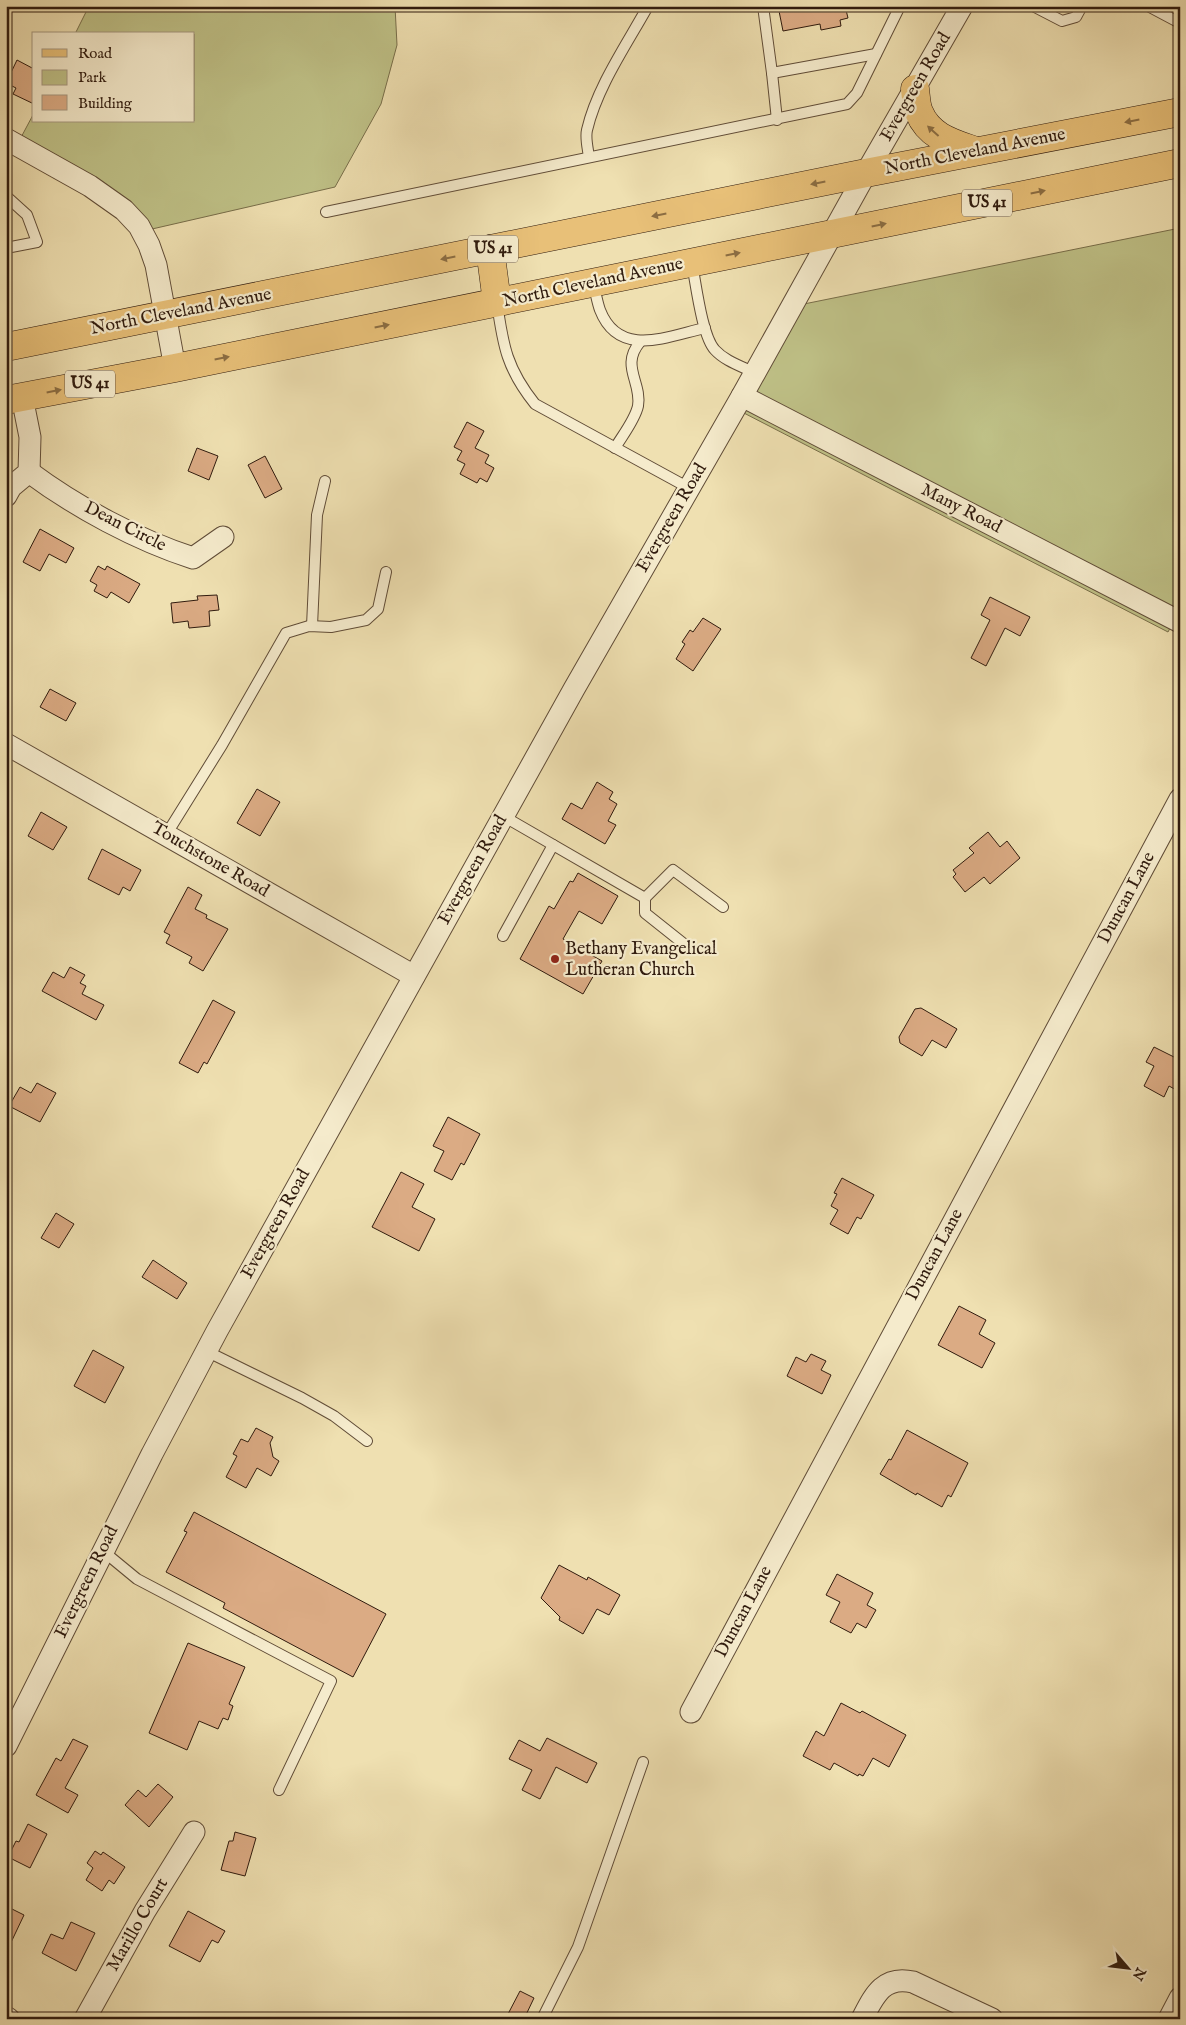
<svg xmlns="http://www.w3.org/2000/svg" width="1186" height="2025" font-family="'IM FELL English',serif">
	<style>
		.green { fill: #bfc187; stroke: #786e4a }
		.building { fill: #dbab84; stroke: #301b0e }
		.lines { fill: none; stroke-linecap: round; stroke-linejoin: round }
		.service-casing { stroke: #604c37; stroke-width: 12 }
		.minor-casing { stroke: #604c37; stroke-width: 23 }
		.primary-casing { stroke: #301b0e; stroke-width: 29 }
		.service { stroke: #f5ebcc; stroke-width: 10 }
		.minor { stroke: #f5ebcc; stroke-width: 21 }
		.primary { stroke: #e8c078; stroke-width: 28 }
		.oneway { fill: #8c6e43 }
		.poi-dot { fill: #8f2418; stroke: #f5ebcc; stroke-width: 2 }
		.labels { text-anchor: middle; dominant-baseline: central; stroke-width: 4.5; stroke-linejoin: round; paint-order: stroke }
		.shield { fill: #f5ebcc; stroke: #6b5947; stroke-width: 1 }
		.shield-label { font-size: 16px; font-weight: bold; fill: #301b0e }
		.street-label { font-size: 18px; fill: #301b0e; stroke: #f5ebcc }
		.poi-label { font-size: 18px; fill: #301b0e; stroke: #f5ebcc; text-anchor: start }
	</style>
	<rect width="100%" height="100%" fill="#efe0b1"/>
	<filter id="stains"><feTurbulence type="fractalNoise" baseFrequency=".004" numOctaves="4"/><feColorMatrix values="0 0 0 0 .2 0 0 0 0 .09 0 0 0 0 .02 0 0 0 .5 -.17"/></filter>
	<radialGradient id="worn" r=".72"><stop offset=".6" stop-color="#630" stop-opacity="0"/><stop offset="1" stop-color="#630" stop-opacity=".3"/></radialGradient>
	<g class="green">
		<path d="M89 6H395L397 45 381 104 335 187 139 232 18 143 34 113V121H194V34H75Z"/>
		<path d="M1180 228V609L1168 632 740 411 794 306Z"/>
	</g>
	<g class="building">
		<path d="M778 6H845L848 18 840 20 841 26 821 30 820 24 783 31Z"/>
		<path d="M17 60 34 69V104L13 94 16 88 6 83Z"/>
		<path d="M467 422 484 431 475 448 489 455 485 463 494 468 487 482 480 478 477 483 460 474 465 464 457 460 462 451 454 447Z"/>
		<path d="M197 448 218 456 209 480 188 471Z"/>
		<path d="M265 456 282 489 265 498 248 465Z"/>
		<path d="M40 529 74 548 66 563 49 554 40 571 23 562Z"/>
		<path d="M98 566 105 570 107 566 140 584 129 603 111 592 107 598 94 591 97 585 90 581Z"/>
		<path d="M217 595 219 610 209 611 210 626 189 628 188 621 173 623 171 603 198 600 197 596Z"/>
		<path d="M990 597 1030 617 1020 636 1005 628 986 666 971 658 990 620 981 615Z"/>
		<path d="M703 618 721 629 693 671 676 659 685 644 682 642 690 630 693 632Z"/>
		<path d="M50 689 76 703 66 721 40 707Z"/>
		<path d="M597 782 613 792 609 799 617 804 608 821 616 825 605 844 562 819 571 803 582 809Z"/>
		<path d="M257 789 280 802 260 836 237 823Z"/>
		<path d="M41 812 67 827 53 850 28 836Z"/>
		<path d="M988 832 1000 847 1007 841 1020 858 990 884 984 877 965 892 953 877 956 874 953 870 974 853 969 848Z"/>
		<path d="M102 849 141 870 130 891 123 887 119 895 88 879Z"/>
		<path d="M578 873 618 896 602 924 579 911 563 939 602 961 583 994 520 959 549 906 554 909 570 881 573 882Z"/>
		<path d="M188 887 202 895 195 909 207 915 206 918 228 929 203 971 189 963 192 957 166 943 170 935 164 932Z"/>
		<path d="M70 967 85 975 80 983 86 986 82 994 104 1005 96 1020 42 991 53 972 64 978Z"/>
		<path d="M213 1000 235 1012 207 1064 204 1062 198 1073 179 1063Z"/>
		<path d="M921 1008 957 1029 946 1048 932 1040 922 1056 900 1043 899 1037 915 1009Z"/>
		<path d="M1154 1047 1180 1060V1092L1169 1086 1164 1097 1144 1086 1154 1066 1146 1062Z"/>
		<path d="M37 1083 56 1093 40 1122 9 1106 20 1087 31 1093Z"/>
		<path d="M448 1117 480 1134 464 1165 461 1163 452 1180 434 1171 444 1151 433 1146Z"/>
		<path d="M401 1172 424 1184 412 1207 435 1219 419 1251 372 1227Z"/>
		<path d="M842 1178 874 1195 861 1219 857 1217 848 1234 830 1224 838 1210 831 1206 837 1194 834 1193Z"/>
		<path d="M56 1213 74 1224 59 1248 41 1238Z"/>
		<path d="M153 1260 187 1283 177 1299 142 1277Z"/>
		<path d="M959 1306 986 1320 979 1334 995 1343 982 1368 938 1345Z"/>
		<path d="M93 1350 124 1367 105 1403 74 1386Z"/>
		<path d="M811 1354 826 1361 821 1370 831 1375 822 1394 787 1376 796 1357 806 1362Z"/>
		<path d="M256 1428 273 1437 270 1443 273 1457 279 1461 271 1476 257 1468 246 1488 226 1477 237 1456 233 1454 241 1439 248 1442Z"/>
		<path d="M907 1430 968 1463 951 1497 948 1495 942 1507 917 1493 916 1495 880 1474 889 1459 891 1460Z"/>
		<path d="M194 1512 386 1614 353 1677 223 1608 225 1603 166 1572 187 1532 184 1531Z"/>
		<path d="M559 1565 587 1580 588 1577 620 1595 609 1615 597 1609 583 1634 559 1620 560 1617 541 1598Z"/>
		<path d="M837 1574 873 1593 867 1605 876 1610 866 1628 857 1623 851 1633 830 1622 840 1602 826 1595Z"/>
		<path d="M188 1643 245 1667 229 1704 233 1706 228 1720 223 1718 218 1729 199 1721 187 1750 149 1733Z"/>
		<path d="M841 1703 860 1713 862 1711 906 1735 889 1767 873 1758 863 1776 859 1774 858 1776 834 1763 830 1770 803 1756 816 1731 824 1736Z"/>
		<path d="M547 1738 597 1763 587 1783 556 1767 540 1799 522 1790 532 1770 509 1759 519 1740 540 1751Z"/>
		<path d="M73 1739 88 1746 65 1788 78 1795 68 1813 36 1795 56 1758 61 1761Z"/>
		<path d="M158 1784 173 1797 149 1827 125 1805 138 1790 146 1797Z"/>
		<path d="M28 1824 47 1834 30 1868 8 1857 16 1841 19 1842Z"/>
		<path d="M235 1832 256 1838 245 1876 221 1870 229 1841H233Z"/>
		<path d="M95 1851 101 1855 103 1852 125 1867 114 1884 109 1880 102 1891 86 1880 93 1868 87 1863Z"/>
		<path d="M6 1906 24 1915 6 1953Z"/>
		<path d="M188 1911 225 1931 218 1943 212 1940 200 1962 169 1946Z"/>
		<path d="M71 1922 95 1933 76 1971 42 1953 51 1934 63 1939Z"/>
		<path d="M520 1991 534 1998 524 2019H517L508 2014Z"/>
	</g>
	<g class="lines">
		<g class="service-casing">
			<g id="service">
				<path d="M763 6 772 73 876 54"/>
				<path d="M1033 6 1062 21 1076 17 1082 6"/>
				<path d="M1148 6 1180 23"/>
				<path d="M772 73 777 120"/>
				<path d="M589 157C588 149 585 138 587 130 597 87 627 44 648 6"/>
				<path d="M6 196 27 215 37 242 6 248"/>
				<path d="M326 212 847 104 857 93 900 6"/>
				<path d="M692 264C696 284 702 336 715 350 725 361 741 366 755 373"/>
				<path d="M593 284C596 293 597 302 600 310 619 359 668 336 705 328"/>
				<path d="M497 303C503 346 507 369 535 404L689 488"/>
				<path d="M615 448C622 436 635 420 638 406 642 382 620 366 640 342"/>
				<path d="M312 626 317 515 325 481"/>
				<path d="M503 816 645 898 673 870 723 907"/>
				<path d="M166 835 222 745 286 633 309 626 331 627 366 620 378 609 386 572"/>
				<path d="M645 898V913L689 948"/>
				<path d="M503 936 553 845"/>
				<path d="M206 1351 302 1398 334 1416 367 1441"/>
				<path d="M103 1551 137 1579 331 1681 279 1790"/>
				<path d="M542 2019 578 1947 643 1762"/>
			</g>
		</g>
		<g class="minor-casing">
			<g id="minor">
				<path d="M6 139 90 186 124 210 139 226 149 245 156 265 175 368"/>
				<path d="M742 396 1180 622"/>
				<path d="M29 472C76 507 137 540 193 558L223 537"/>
				<path d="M6 496 11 487 29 472 30 437 22 397"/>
				<path d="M6 744 414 976"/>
				<path d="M691 1712 1180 799"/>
				<path d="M6 1746 152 1454 217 1331 574 689 742 396 866 173 962 6"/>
				<path d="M6 2017 9 2019"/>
				<path d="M85 2019 145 1911 194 1832"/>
				<path d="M862 2019C874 1996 883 1975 913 1982L992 2019"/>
				<path d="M1169 2019 1180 1998"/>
			</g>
		</g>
		<g class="primary-casing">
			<g id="primary">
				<path d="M915 89C916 96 916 105 919 112 929 137 953 143 976 151"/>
				<path d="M490 249 497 302"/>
				<path d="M6 347 866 173 1180 112"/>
				<path d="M6 400 175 368 1180 163"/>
			</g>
		</g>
		<use href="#service" class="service"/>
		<use href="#minor" class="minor"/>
		<use href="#primary" class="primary"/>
	</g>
	<defs><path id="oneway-solid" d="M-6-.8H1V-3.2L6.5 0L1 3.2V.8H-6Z" transform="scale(1.25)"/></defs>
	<g class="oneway">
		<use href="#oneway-solid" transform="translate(1132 121) rotate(169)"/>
		<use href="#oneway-solid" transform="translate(933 131) rotate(-138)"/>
		<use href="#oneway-solid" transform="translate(818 183) rotate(169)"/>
		<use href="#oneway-solid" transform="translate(1038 192) rotate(-12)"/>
		<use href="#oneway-solid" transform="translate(659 215) rotate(169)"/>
		<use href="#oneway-solid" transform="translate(879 225) rotate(-12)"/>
		<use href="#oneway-solid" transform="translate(733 254) rotate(-11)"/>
		<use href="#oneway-solid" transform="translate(448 258) rotate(169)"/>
		<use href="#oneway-solid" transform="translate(382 326) rotate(-11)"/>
		<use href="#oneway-solid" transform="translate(222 358) rotate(-11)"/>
		<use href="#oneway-solid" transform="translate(54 391) rotate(-11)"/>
	</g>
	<circle class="poi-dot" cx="555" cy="959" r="5"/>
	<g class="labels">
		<g class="shield">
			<rect x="962" y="189.5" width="50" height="27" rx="4"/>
			<rect x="468" y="235.5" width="50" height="27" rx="4"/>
			<rect x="65" y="370.5" width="50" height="27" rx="4"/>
		</g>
		<g class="shield-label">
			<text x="987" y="203">US 41</text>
			<text x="493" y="249">US 41</text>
			<text x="90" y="384">US 41</text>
		</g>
		<g class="street-label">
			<text transform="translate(916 87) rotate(-60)">Evergreen Road</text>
			<text transform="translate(975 152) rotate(-11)">North Cleveland Avenue</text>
			<text transform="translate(593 283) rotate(-12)">North Cleveland Avenue</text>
			<text transform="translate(181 312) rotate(-11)">North Cleveland Avenue</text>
			<text transform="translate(961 509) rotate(27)">Many Road</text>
			<text transform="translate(672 518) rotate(-60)">Evergreen Road</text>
			<text transform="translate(125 527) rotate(27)">Dean Circle</text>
			<text transform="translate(210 860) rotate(30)">Touchstone Road</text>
			<text transform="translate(473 870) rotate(-61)">Evergreen Road</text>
			<text transform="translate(1127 898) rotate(-62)">Duncan Lane</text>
			<text transform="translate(276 1224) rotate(-61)">Evergreen Road</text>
			<text transform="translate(935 1255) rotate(-62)">Duncan Lane</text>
			<text transform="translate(87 1582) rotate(-64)">Evergreen Road</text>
			<text transform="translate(744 1612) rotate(-62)">Duncan Lane</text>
			<text transform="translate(138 1925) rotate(-60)">Marillo Court</text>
		</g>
		<g class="poi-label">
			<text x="565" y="949">Bethany Evangelical<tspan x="565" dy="21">Lutheran Church</tspan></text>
		</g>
	</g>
	<rect width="1186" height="2025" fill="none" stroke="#efe0b1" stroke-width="25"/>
	<rect x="8" y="8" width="1171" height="2010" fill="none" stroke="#301b0e" stroke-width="2.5"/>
	<rect x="12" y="12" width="1161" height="2000" fill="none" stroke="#301b0e"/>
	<rect x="32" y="32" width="162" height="90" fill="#f5ebcc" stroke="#a69880"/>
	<rect x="42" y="49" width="25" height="8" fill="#e8c078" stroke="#a69880"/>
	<text x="78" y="58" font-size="15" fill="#301b0e">Road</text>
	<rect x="42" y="70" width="25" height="15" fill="#bfc187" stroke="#a69880"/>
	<text x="78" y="82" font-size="15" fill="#301b0e">Park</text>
	<rect x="42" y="95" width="25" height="15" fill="#dbab84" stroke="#a69880"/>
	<text x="78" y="108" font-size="15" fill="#301b0e">Building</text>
	<g transform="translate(1128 1968) rotate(118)" stroke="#f5ebcc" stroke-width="4" paint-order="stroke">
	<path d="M0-4L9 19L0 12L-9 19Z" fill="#301b0e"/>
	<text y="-8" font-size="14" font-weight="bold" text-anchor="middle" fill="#301b0e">N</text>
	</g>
	<rect width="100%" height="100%" filter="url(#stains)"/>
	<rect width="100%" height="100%" fill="url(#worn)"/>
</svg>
